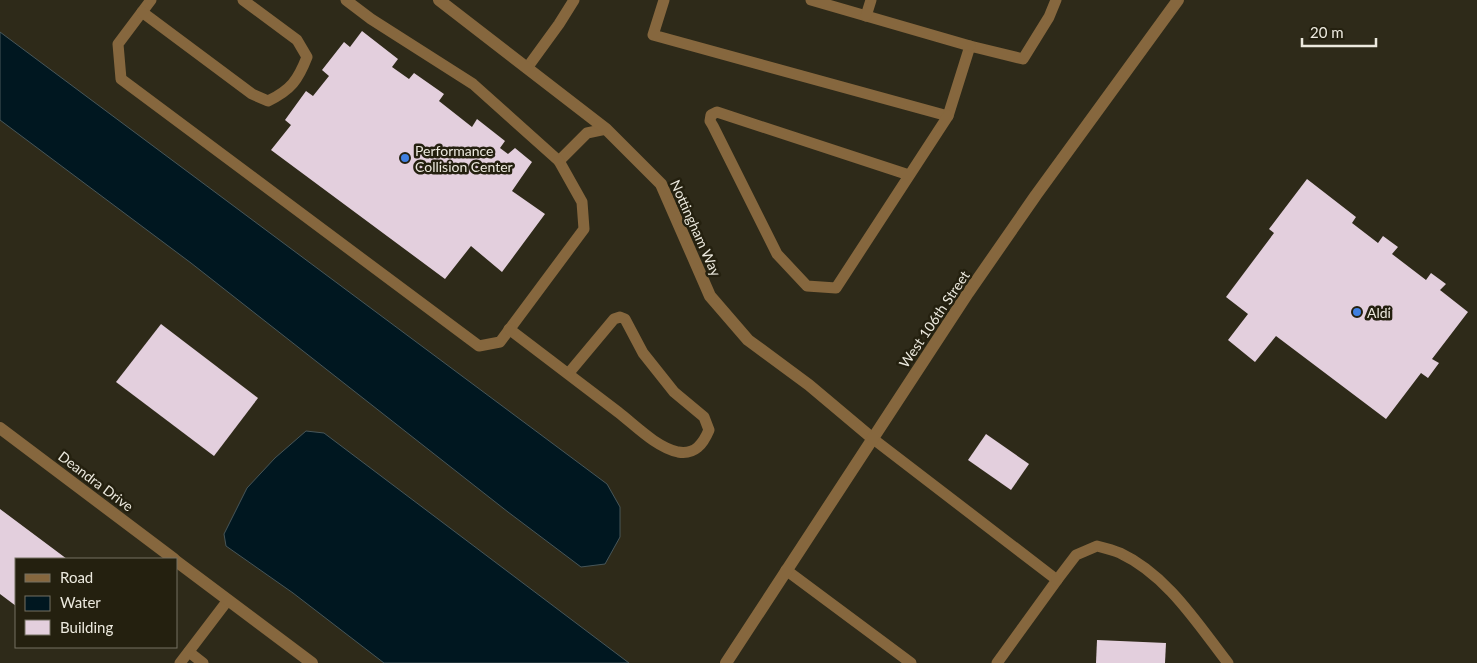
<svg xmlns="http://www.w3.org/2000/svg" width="1477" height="663" font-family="Lato,sans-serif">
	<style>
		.water { fill: #001720; stroke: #475659 }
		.building { fill: #e3cfdd }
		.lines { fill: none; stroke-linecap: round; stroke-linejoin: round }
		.service { stroke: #86673e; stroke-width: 11 }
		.minor { stroke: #86673e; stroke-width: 12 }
		.tertiary { stroke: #86673e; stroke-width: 12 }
		.shop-dot { fill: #3f7fe0; stroke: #24200f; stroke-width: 2 }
		.labels { text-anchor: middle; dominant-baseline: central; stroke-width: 5; stroke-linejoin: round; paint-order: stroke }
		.poi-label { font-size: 14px; fill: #ece9de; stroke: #24200f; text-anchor: start }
		.street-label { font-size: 14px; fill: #ece9de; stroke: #24200f }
	</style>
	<rect width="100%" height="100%" fill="#2e2a19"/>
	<g class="water">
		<path d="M0 32 607 484 620 507V537L605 564 581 567 508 512 191 263 0 120Z"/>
		<path d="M306 431 324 433 629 663H384L293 593 226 546 224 534 247 488 275 458Z"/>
	</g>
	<g class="building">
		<path d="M362 31 398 59 392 67 409 79 414 73 444 94 439 101 472 127 477 119 505 141 500 148 508 154 515 148 532 162 512 191 545 214 502 272 471 246 445 279 271 150 291 125 285 120 306 91 313 96 329 76 322 70 344 42 350 47Z"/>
		<path d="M1307 179 1356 217 1352 223 1378 243 1383 236 1398 247 1392 254 1426 280 1431 273 1446 284 1440 290 1468 312 1432 359 1439 363 1428 378 1421 373 1386 419 1276 336 1255 362 1228 340 1248 314 1226 297 1274 233 1269 229Z"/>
		<path d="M161 324 258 398 214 456 116 382Z"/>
		<path d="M986 434 1029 464 1011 490 968 460Z"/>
		<path d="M0 509 67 559H16V606L0 594Z"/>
		<path d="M1097 640 1166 643 1165 663H1096Z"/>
	</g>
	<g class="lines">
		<g class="service">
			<path d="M151 0 118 44 121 79 479 346 500 342 584 229 582 202 559 161 587 133 606 129"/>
			<path d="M346 0 371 19 473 84 559 161"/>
			<path d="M664 0 653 35 948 116 970 46 1023 59 1049 17 1056 0"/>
			<path d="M811 0 970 46"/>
			<path d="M142 12 252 94 268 101C291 90 298 80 307 57L297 40 243 0"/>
			<path d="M866 16 871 0"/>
			<path d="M527 68 559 24 574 0"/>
			<path d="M909 175 717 112 711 115 710 121 713 126 777 254 807 286 836 288 948 116"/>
			<path d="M509 329C546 357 582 385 618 412 636 426 656 447 678 452 695 455 703 444 709 430L704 417 674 392 643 353 625 319 620 317 614 319 568 374"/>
			<path d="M872 438 1057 580 997 663"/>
			<path d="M786 570 911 663"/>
			<path d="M1057 580 1076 555 1097 546C1105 548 1113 550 1120 553 1167 575 1197 623 1228 663"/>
			<path d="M189 652 203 663"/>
			<path d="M180 663 228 600"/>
		</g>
		<g class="minor">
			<path d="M439 0 606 129 661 184 710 296 748 340 809 385 872 438"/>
			<path d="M0 428 174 559"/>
			<path d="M176 561 312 663"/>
		</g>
		<path class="tertiary" d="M726 663 968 293 1036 195 1178 0"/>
	</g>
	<g class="shop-dot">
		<circle cx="405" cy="158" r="5"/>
		<circle cx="1357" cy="312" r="5"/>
	</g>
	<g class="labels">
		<g class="poi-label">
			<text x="415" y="150">Performance<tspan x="415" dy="16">Collision Center</tspan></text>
			<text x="1367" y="312">Aldi</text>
		</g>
		<g class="street-label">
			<text transform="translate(696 228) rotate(66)">Nottingham Way</text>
			<text transform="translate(934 319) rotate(-56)">West 106th Street</text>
			<text transform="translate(96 481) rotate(37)">Deandra Drive</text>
		</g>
	</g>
	<rect x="15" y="558" width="162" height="90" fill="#24200f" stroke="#747062"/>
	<rect x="25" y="574" width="25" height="8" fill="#86673e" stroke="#747062"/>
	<text x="60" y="583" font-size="15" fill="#ece9de">Road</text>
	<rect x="25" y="596" width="25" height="15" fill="#001720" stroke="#747062"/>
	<text x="60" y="608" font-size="15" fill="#ece9de">Water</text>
	<rect x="25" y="620" width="25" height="15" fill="#e3cfdd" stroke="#747062"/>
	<text x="60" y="633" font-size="15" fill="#ece9de">Building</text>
	<path d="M1302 38v8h74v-8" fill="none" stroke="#ece9de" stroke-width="2.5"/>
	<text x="1310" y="38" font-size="15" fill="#ece9de" stroke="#24200f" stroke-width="4" paint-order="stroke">20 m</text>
</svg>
